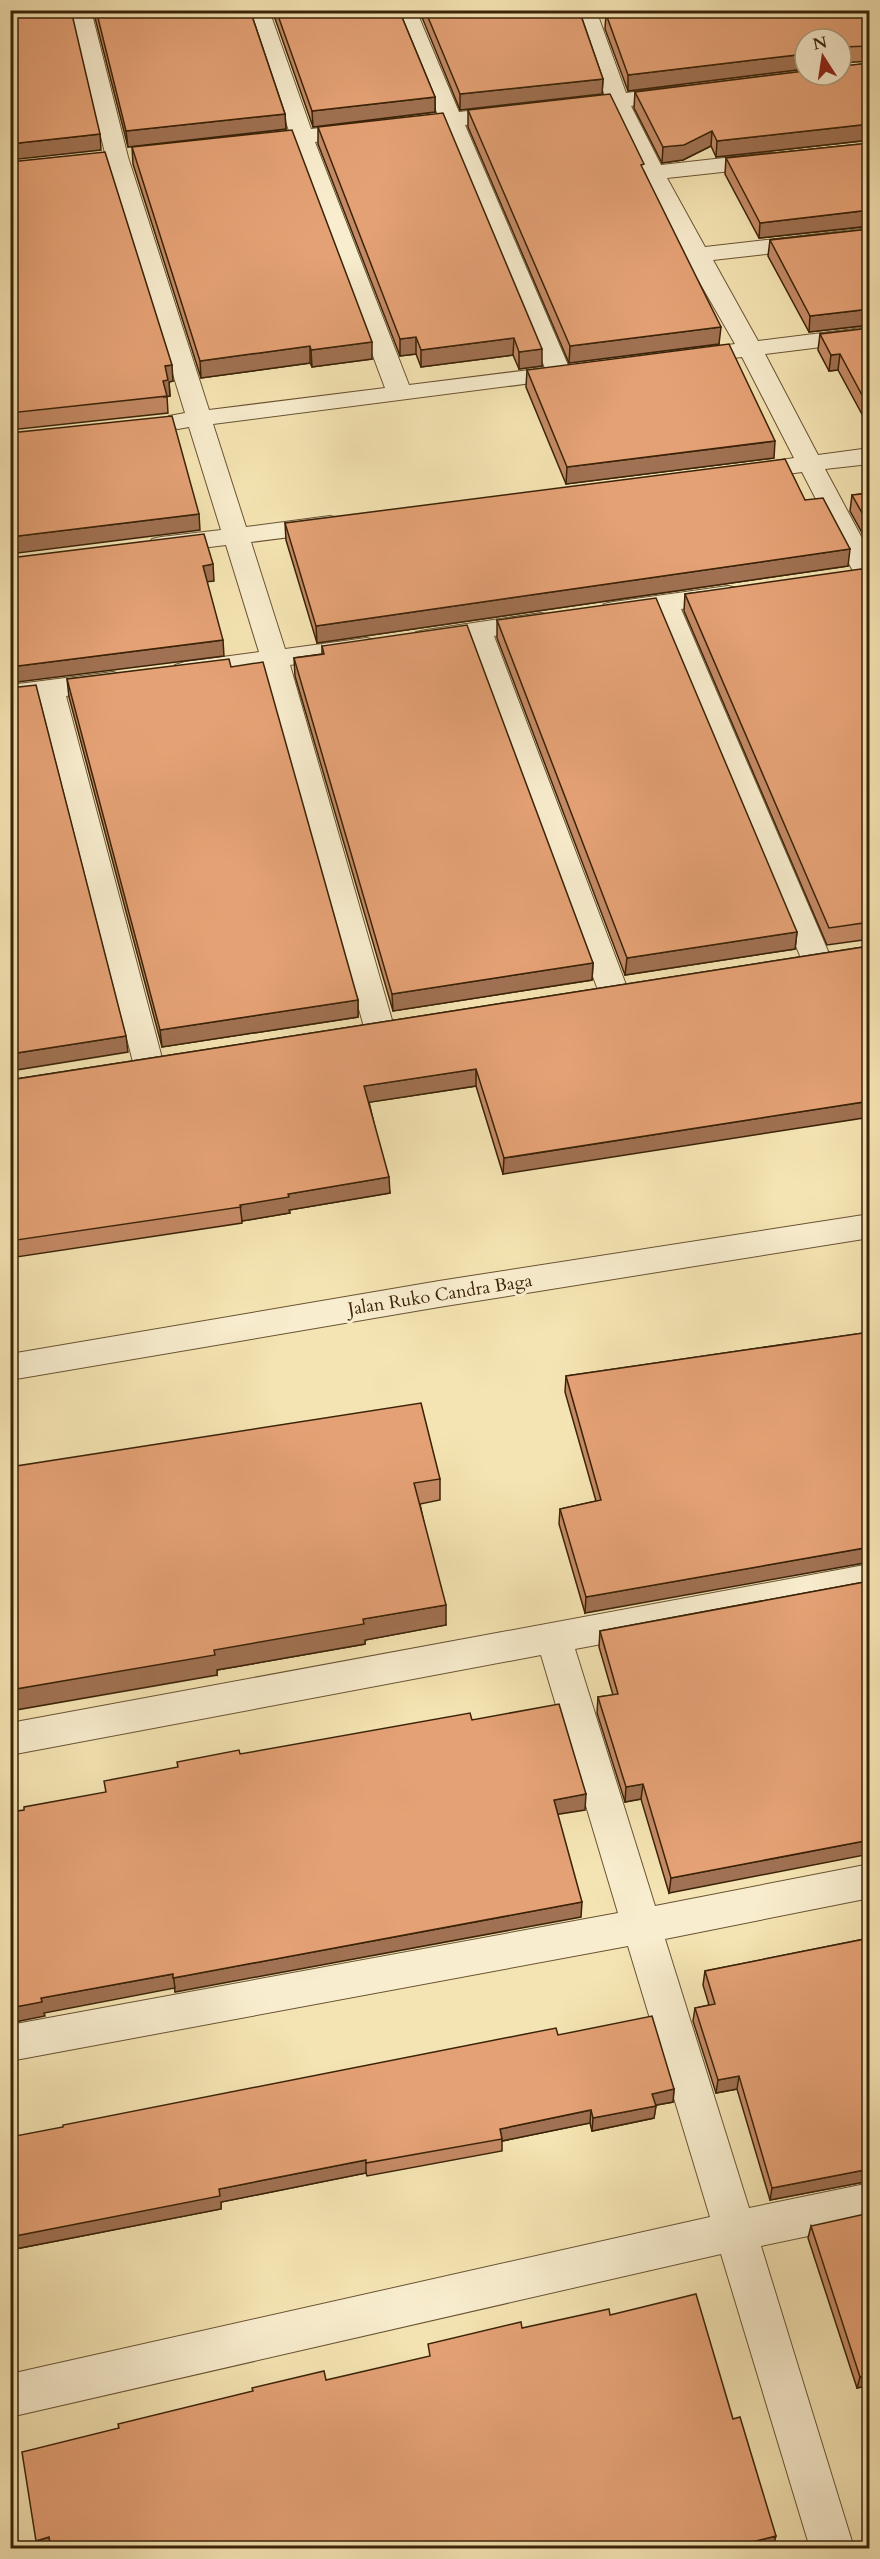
<svg xmlns="http://www.w3.org/2000/svg" width="880" height="2559" font-family="Cardo,serif">
	<style>
		.lines { fill: none; stroke-linecap: round; stroke-linejoin: round }
		.minor-casing { stroke: #6a5333; stroke-width: 2 }
		.tertiary-casing { stroke: #6a5333; stroke-width: 2 }
		.minor { fill: #f8edce; fill-rule: evenodd }
		.tertiary { fill: #f8edce; fill-rule: evenodd }
		.wall { fill: #c48a65; stroke: #3b2308; stroke-width: 1.5 }
		.shaded-wall { fill: #a07152; stroke: #3b2308; stroke-width: 1.5 }
		.building { fill: #e4a175; stroke: #3b2308; stroke-width: 1.5 }
		.labels { text-anchor: middle; dominant-baseline: central; stroke-width: 6; stroke-linejoin: round; paint-order: stroke }
		.street-label { font-size: 18px; fill: #3b2308; stroke: #f8edce }
	</style>
	<rect width="100%" height="100%" fill="#f5e4b3"/>
	<filter id="stains"><feTurbulence type="fractalNoise" baseFrequency=".00333" numOctaves="4"/><feColorMatrix values="0 0 0 0 .2 0 0 0 0 .09 0 0 0 0 .02 0 0 0 .5 -.17"/></filter>
	<radialGradient id="worn" r=".72"><stop offset=".6" stop-color="#630" stop-opacity="0"/><stop offset="1" stop-color="#630" stop-opacity=".3"/></radialGradient>
	<g class="lines">
		<g class="minor-casing">
			<g id="minor">
				<path d="M70 10H91L128 157 209 410 385 388 294 144 251 149 243 147 240 142 243 137 289 131 248 10H269L311 129 438 115 395 10H416L459 112 512 106 520 108 523 113 520 118 465 125 568 365 579 367 582 372 579 377 213 424 246 527 330 516 339 518 343 524 339 530 330 532 251 542 285 649 366 638 376 640 380 646 376 652 366 654 290 665 394 1027 390 1035 379 1038 368 1035 364 1027 264 669 185 680 175 677 171 671 175 665 185 662 259 652 226 545 161 553 152 551 148 545 152 539 161 537 221 530 189 427 178 429 169 426 165 421 169 416 185 413 106 157ZM444 127 545 368 409 385 315 142Z"/>
				<path d="M575 10H596L626 93 679 86 687 88 690 93 687 98 679 100 631 106 661 165 769 153 777 155 780 160 777 165 769 167 667 178 705 247 870 228V242L713 260 758 341 870 327V341L765 354 818 455 870 448V464L825 469 870 553V587L861 585 857 579 802 472 745 480 736 477 732 472 736 467 794 458 742 357 687 364 678 362 675 357 678 352 735 344 684 255 685 253 642 173 611 108 570 114 562 112 559 107 562 102 605 96Z"/>
				<path d="M728 586 737 588 741 594 737 600 681 609 831 958 827 965 816 968 805 965 801 958 656 612 613 618 604 616 600 610 604 604 613 602Z"/>
				<path d="M541 613 550 615 554 621 550 627 494 636 628 990 624 997 613 1001 602 997 598 990 468 640 426 646 416 644 412 638 416 632 426 630Z"/>
				<path d="M113 672 123 675 127 681 123 687 66 696 163 1062 159 1070 148 1073 137 1070 133 1062 40 699 10 703V685Z"/>
				<path d="M870 1564V1594L575 1649 655 1906 870 1864V1898L665 1939 749 2208 870 2183V2223L761 2246 854 2548H810L721 2254 10 2417V2374L710 2217 628 1946 10 2061V2025L618 1913 541 1655 10 1755V1723Z"/>
			</g>
		</g>
		<g class="tertiary-casing">
			<path id="tertiary" d="M870 1214V1238L439 1307 10 1380V1354L439 1281Z"/>
		</g>
		<use href="#minor" class="minor"/>
		<use href="#tertiary" class="tertiary"/>
	</g>
	<g class="wall">
		<path d="M93 10H250L285 114 286 129 128 147Z"/>
		<path d="M272 10H399L435 97V112L313 127Z"/>
		<path d="M419 10H579L603 79 602 94 460 110Z"/>
		<path d="M870 10V61L841 63V39H805V69L628 91 605 29 606 14Z"/>
		<path d="M870 63V140L716 157 711 146 683 160 662 163 634 108 635 92Z"/>
		<path d="M468 110 644 171 719 344 569 363 468 127Z"/>
		<path d="M318 127 542 366 519 369 513 355 421 367 416 354 400 356 318 144Z"/>
		<path d="M870 143V226L759 238 725 174 726 158Z"/>
		<path d="M132 147 372 359 312 367 310 363 201 378 133 164Z"/>
		<path d="M10 162 173 381 169 382 170 396H167L168 413 10 430Z"/>
		<path d="M870 229V325L809 332 768 256 770 240Z"/>
		<path d="M870 328V429L838 370 829 371 818 350 820 334Z"/>
		<path d="M527 370 774 458 566 484 526 387Z"/>
		<path d="M870 493V547L850 511 852 495Z"/>
		<path d="M805 500 848 566 317 643 286 540 285 523Z"/>
		<path d="M870 572V939L827 945 684 611 685 594Z"/>
		<path d="M497 620 797 932 795 949 625 975 497 638Z"/>
		<path d="M322 646 593 963 592 980 393 1011 295 676 294 658 322 654Z"/>
		<path d="M231 667 358 1000V1017L162 1047 69 697 67 679Z"/>
		<path d="M870 946 503 1174 476 1086 369 1102 390 1193 289 1210 290 1213 242 1221V1223L10 1258V1080Z"/>
		<path d="M870 1332 585 1613 559 1524 560 1509 596 1501 565 1392 566 1376Z"/>
		<path d="M10 1467 440 1479V1500L420 1504 446 1625 365 1640V1644L217 1670V1675Z"/>
		<path d="M870 1581 669 1893 641 1799 625 1802 597 1713 598 1697 613 1695 599 1647 600 1631Z"/>
		<path d="M870 1938V2181L770 2200 737 2089 716 2093 693 2021 695 2008 709 2005 703 1985 705 1971Z"/>
		<path d="M558 2035 674 2089 673 2102 656 2105 654 2118 592 2131 590 2123 502 2141V2151L367 2176 366 2173 221 2202V2209L10 2250Z"/>
		<path d="M811 2226 870 2385 857 2388 808 2238Z"/>
	</g>
	<g class="shaded-wall">
		<path d="M599 10H617L599 13Z"/>
		<path d="M805 54V69L628 91V75Z"/>
		<path d="M603 79 602 94 460 110V94Z"/>
		<path d="M435 97V112L313 127 312 111Z"/>
		<path d="M285 114 286 129 128 147 126 131Z"/>
		<path d="M870 124V140L716 157 717 141Z"/>
		<path d="M712 131 711 146 683 160 662 163 663 147Z"/>
		<path d="M100 134 101 150 10 160V144Z"/>
		<path d="M870 210V226L759 238 760 223Z"/>
		<path d="M870 309V325L809 332 810 316Z"/>
		<path d="M721 327 719 344 569 363 570 346Z"/>
		<path d="M416 337V354L400 356V339Z"/>
		<path d="M514 338 513 355 421 367V350Z"/>
		<path d="M372 342V359L312 367 311 350Z"/>
		<path d="M310 346V363L201 378 200 361Z"/>
		<path d="M542 349V366L519 369V352Z"/>
		<path d="M840 354 838 370 829 371 831 355Z"/>
		<path d="M172 365 173 381 169 382 170 396 164 397 163 381 165 366Z"/>
		<path d="M775 441 774 458 566 484 567 467Z"/>
		<path d="M199 514 200 530 10 554V537Z"/>
		<path d="M850 549 848 566 317 643 316 626Z"/>
		<path d="M213 564 214 581 205 582 203 566Z"/>
		<path d="M223 640 224 656 10 683V667Z"/>
		<path d="M797 932 795 949 625 975 627 958Z"/>
		<path d="M593 963 592 980 393 1011 392 994Z"/>
		<path d="M358 1000V1017L162 1047 160 1030Z"/>
		<path d="M126 1036 128 1052 10 1071V1054Z"/>
		<path d="M476 1069V1086L365 1103 364 1086Z"/>
		<path d="M870 1101V1117L503 1174 504 1158Z"/>
		<path d="M389 1177 390 1193 289 1210 290 1213 242 1221 240 1205 288 1194Z"/>
		<path d="M870 1547V1562L585 1613 586 1597Z"/>
		<path d="M446 1605V1625L365 1640V1644L217 1670V1675L10 1711V1690L363 1619Z"/>
		<path d="M643 1784 641 1799 625 1802 626 1787Z"/>
		<path d="M586 1794 585 1810 553 1815 554 1800Z"/>
		<path d="M870 1840V1854L669 1893 671 1878Z"/>
		<path d="M582 1902 581 1917 175 1992 173 1978Z"/>
		<path d="M173 1974 175 1988 44 2013 45 2016 10 2023V2008L41 1998Z"/>
		<path d="M739 2076 737 2089 716 2093 718 2080Z"/>
		<path d="M674 2089 673 2102 651 2106 652 2094Z"/>
		<path d="M656 2106 654 2118 592 2131 593 2118Z"/>
		<path d="M591 2110 590 2123 502 2141 500 2129Z"/>
		<path d="M366 2160V2173L221 2202V2209L10 2250V2237L219 2189Z"/>
		<path d="M870 2169V2181L770 2200 772 2188Z"/>
		<path d="M870 2374V2385L857 2388 860 2377Z"/>
		<path d="M776 2536 773 2547 768 2548H727Z"/>
		<path d="M49 2537 52 2548H38L36 2541Z"/>
	</g>
	<g class="building">
		<path d="M10 10H71L100 134 10 144Z"/>
		<path d="M96 10H250L285 114 126 131Z"/>
		<path d="M276 10H399L435 97 312 111Z"/>
		<path d="M425 10H579L603 79 460 94Z"/>
		<path d="M637 10H870V46L842 47 841 54V39H805V54L628 75 606 14Z"/>
		<path d="M870 63V124L717 141 712 131 684 145 663 147 635 92 805 71V75H841V65L843 66Z"/>
		<path d="M610 94 644 164 641 165 721 327 570 346 468 110Z"/>
		<path d="M443 113 542 349 519 352 514 338 421 350 416 337 400 339 318 127Z"/>
		<path d="M292 130 372 342 311 350 310 346 200 361 132 147Z"/>
		<path d="M870 143V210L760 223 726 158Z"/>
		<path d="M105 152 172 365 165 366 168 380 163 381 167 396 10 413V162Z"/>
		<path d="M870 229V309L810 316 770 240Z"/>
		<path d="M870 328V410L840 354 831 355 820 334Z"/>
		<path d="M729 344 775 441 567 467 527 370Z"/>
		<path d="M172 416 199 514 10 537V433Z"/>
		<path d="M785 459 805 500 823 498 850 549 316 626 285 523Z"/>
		<path d="M870 493V527L852 495Z"/>
		<path d="M204 534 213 564 203 566 223 640 10 667V558Z"/>
		<path d="M861 569 870 572V922L829 928 685 594Z"/>
		<path d="M656 598 797 932 627 958 497 620Z"/>
		<path d="M467 625 593 963 392 994 294 658 324 654 322 646Z"/>
		<path d="M229 659 231 667 263 662 358 1000 160 1030 67 679Z"/>
		<path d="M36 685 126 1036 10 1054V688Z"/>
		<path d="M870 946V1101L504 1158 476 1069 364 1086 389 1177 288 1194 289 1197 240 1205 241 1207 10 1241V1080Z"/>
		<path d="M870 1332V1547L586 1597 560 1509 601 1500 566 1376Z"/>
		<path d="M421 1403 440 1479 414 1483 446 1605 363 1619 364 1624 214 1650 215 1655 10 1690V1467Z"/>
		<path d="M870 1581V1840L671 1878 643 1784 626 1787 598 1697 618 1694 600 1631Z"/>
		<path d="M559 1704 586 1794 554 1800 582 1902 173 1978V1974L41 1998 42 2002 10 2008V1812L24 1810V1807L106 1792 104 1781 178 1767 177 1762 239 1750 240 1754 470 1713 472 1720Z"/>
		<path d="M870 1938V2169L772 2188 739 2076 718 2080 695 2008 715 2004 705 1971Z"/>
		<path d="M652 2016 674 2089 652 2094 656 2106 593 2118 591 2110 500 2129 502 2139 366 2163V2160L219 2189 220 2196 10 2237V2137L63 2127V2125L556 2028 558 2035Z"/>
		<path d="M870 2213V2374L860 2377 811 2226Z"/>
		<path d="M696 2294 733 2419 740 2417 776 2536 727 2548H51L49 2537 36 2541 22 2452 119 2428 118 2424 253 2391 252 2388 324 2371 326 2380 430 2356 428 2344 521 2322 522 2328 609 2309 610 2315Z"/>
	</g>
	<g class="labels">
		<g class="street-label">
			<text transform="translate(440 1295) rotate(-9)">Jalan Ruko Candra Baga</text>
		</g>
	</g>
	<rect width="880" height="2559" fill="none" stroke="#f5e4b3" stroke-width="36"/>
	<rect x="12" y="12" width="856" height="2535" fill="none" stroke="#3b2308" stroke-width="3"/>
	<rect x="18" y="18" width="844" height="2523" fill="none" stroke="#3b2308" stroke-width="1.5"/>
	<g transform="translate(823 57) rotate(348)"><circle r="28" fill="#f8edce" stroke="#ac9c7f" stroke-width="1.5"/>
	<path d="M0-4.5L10 22L0 15L-10 22Z" fill="#8f2418"/>
	<text y="-9" font-size="16" font-weight="bold" text-anchor="middle" fill="#3b2308">N</text>
	</g>
	<rect width="100%" height="100%" filter="url(#stains)"/>
	<rect width="100%" height="100%" fill="url(#worn)"/>
</svg>
